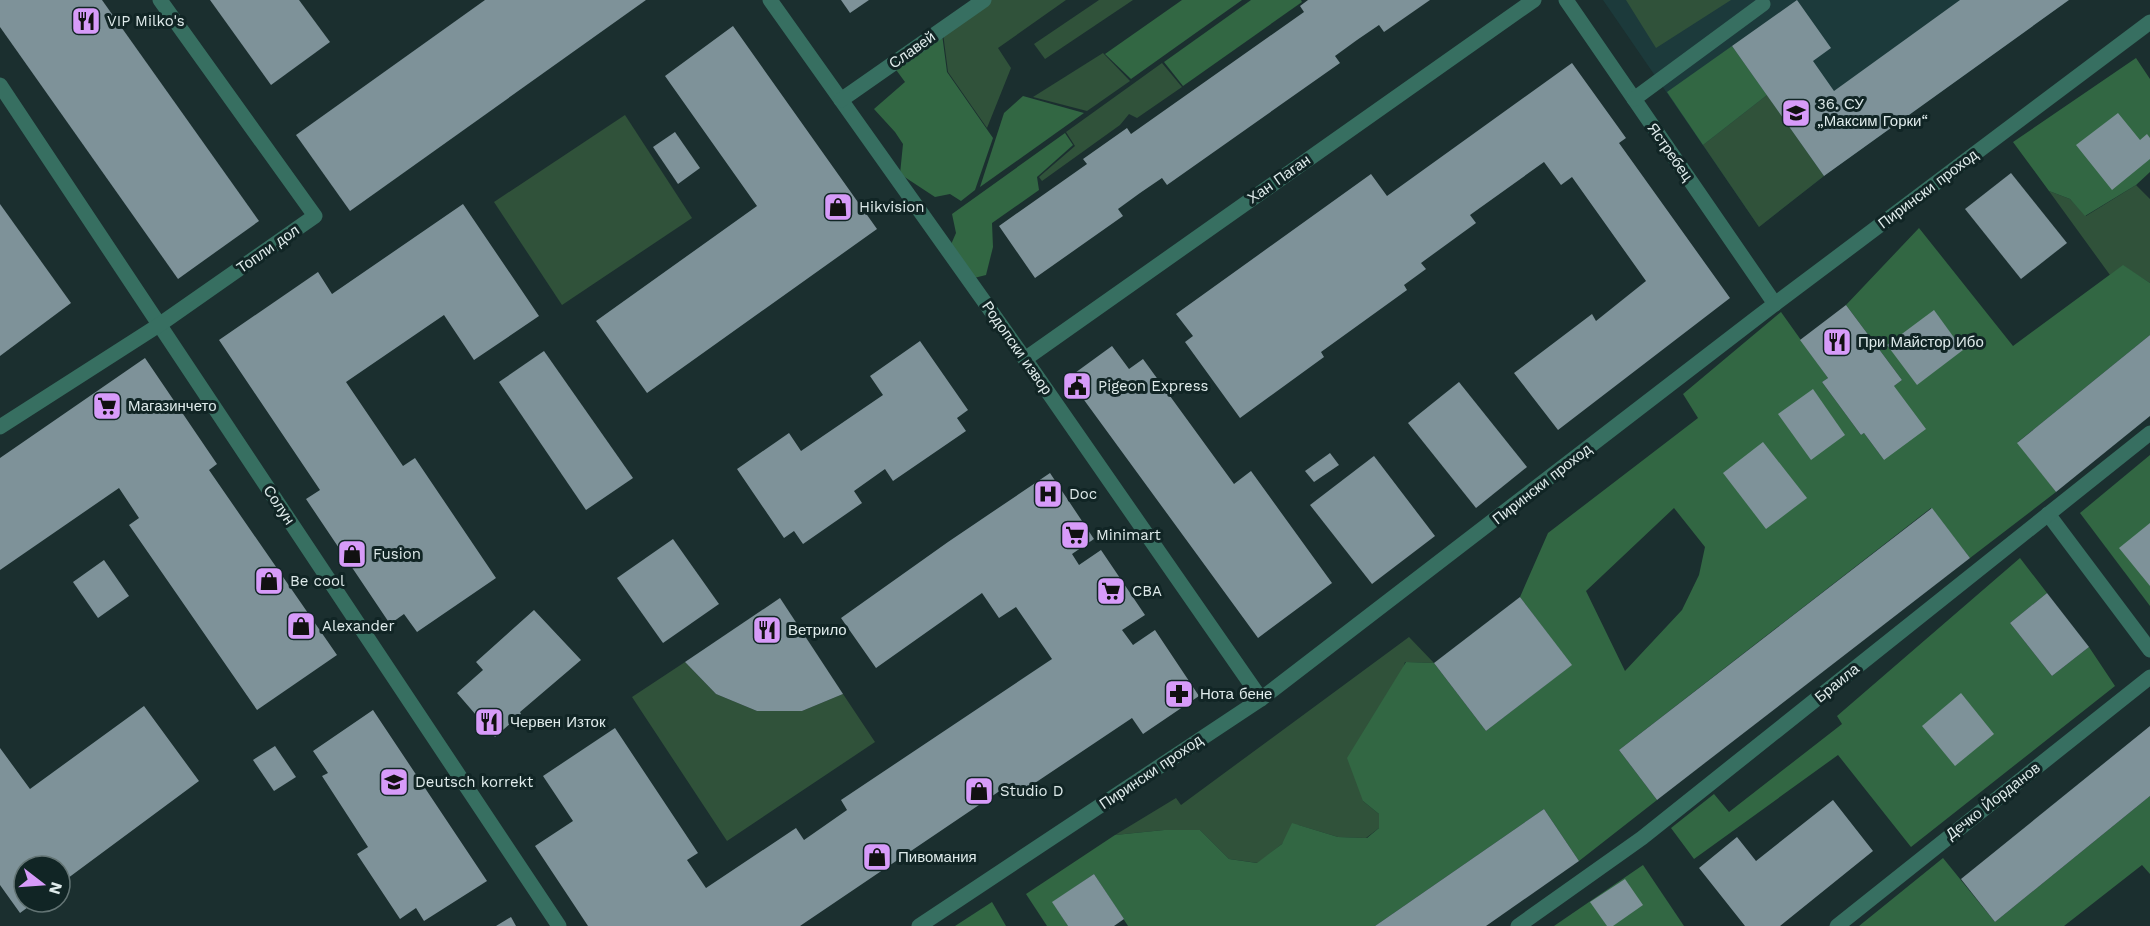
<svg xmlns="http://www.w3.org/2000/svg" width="2150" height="926" font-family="'Work Sans',sans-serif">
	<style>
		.built { fill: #1c3a3b }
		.green { fill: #30523a }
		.forest { fill: #326743; fill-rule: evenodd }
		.building { fill: #7e9299 }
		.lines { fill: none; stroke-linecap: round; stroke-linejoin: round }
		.minor { stroke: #376f61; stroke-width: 15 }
		.labels { text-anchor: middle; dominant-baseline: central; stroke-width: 6; stroke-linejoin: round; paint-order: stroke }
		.poi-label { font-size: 15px; fill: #dfebeb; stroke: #112525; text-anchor: start }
		.street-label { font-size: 15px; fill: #dfebeb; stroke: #112525 }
	</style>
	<rect width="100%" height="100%" fill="#1b2f2f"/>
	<path class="built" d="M1603 0H2069L1824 176 1759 227Z"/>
	<g class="green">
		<path d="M990 0H1066L998 48 1011 68 987 128 948 72 943 33Z"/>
		<path d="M1099 0H1133L1045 59 1034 44Z"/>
		<path d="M1626 0H1731L1656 48Z"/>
		<path d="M1103 53 1130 81 1087 111 1033 97Z"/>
		<path d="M1162 63 1182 87 1137 118 1129 114 1120 125 1042 181 1039 177 1075 146 1066 132Z"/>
		<path d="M1767 95 1824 176 1759 227 1703 145Z"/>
		<path d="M625 115 692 218 562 305 494 202Z"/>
		<path d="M2136 185 2150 199V283L2123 266 2110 275 2049 191 2070 199 2086 216Z"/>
		<path d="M1409 637 1434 663 1405 662 1363 801 1379 814V828L1366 838 1338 837 1298 825 1282 844 1258 863 1229 859 1200 830H1164L1115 835 1176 798 1181 805Z"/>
		<path d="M685 662 716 694 757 711H802L843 694 875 742 727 841 632 697Z"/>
	</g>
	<g class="forest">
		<path d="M1182 0H1242L1131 79 1105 54Z"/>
		<path d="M1251 0H1301L1302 2 1183 86 1164 62Z"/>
		<path d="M942 34 947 72 993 138 975 190 961 201 950 194 935 197 900 174 903 144 895 132 874 109 905 82 894 67Z"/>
		<path d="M1732 46 1767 95 1703 145 1667 92Z"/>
		<path d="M2136 58 2150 79V172L2136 185 2085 216 2070 199 2049 191 2013 142Z"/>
		<path d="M1023 96 1084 113 980 187 1004 113Z"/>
		<path d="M1065 133 1073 145 1037 177 1039 190 992 223 993 247 986 275 970 279 949 249 956 233 952 214Z"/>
		<path d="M1919 228 2013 346 2123 265 2150 283V335L2018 442 2056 492 1970 558 1931 508 1619 750 1657 800 1579 861 1544 809 1375 926H1128L1094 874 1053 902 1068 926H1047L1026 894 1115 835 1164 830H1200L1229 859 1257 863 1282 844 1292 823 1338 837 1367 838 1379 828V814L1363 801 1347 758 1406 662 1434 663 1486 731 1571 665 1520 597 1548 533 1698 418 1683 394 1781 312 1828 378 1822 382 1861 435 1864 433 1884 460 1894 386 1902 380 1846 305ZM1674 508 1705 547 1699 575 1682 610 1625 671 1586 591Z"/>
		<path d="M2150 455V606L2080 513Z"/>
		<path d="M2020 558 2047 593 2010 623 2052 676 2089 647 2115 686 1911 847 1838 755 1694 859 1671 828 1714 794 1729 812 1842 724 1837 716Z"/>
		<path d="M2150 796V874L2142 865 2064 926H1859L1943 858 1995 922Z"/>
		<path d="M1643 865 1684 926H1554Z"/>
		<path d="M992 902 1006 926H955Z"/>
	</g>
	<g class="building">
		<path d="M0 0H102L259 221 178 279 0 27Z"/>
		<path d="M210 0H299L330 42 271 85Z"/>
		<path d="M485 0H646L350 211 296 135Z"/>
		<path d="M841 0H869L850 13Z"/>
		<path d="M1308 0H1430L1384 32 1379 25 1357 40 1335 56 1340 63 1167 185 1162 178 1140 193 1118 209 1123 216 1035 278 999 226 1087 164 1083 159 1127 128 1131 134 1304 12 1300 6Z"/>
		<path d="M1797 0 1831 48 1813 61 1834 91 1960 0H2069L1824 176 1732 46Z"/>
		<path d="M733 26 877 229 647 393 596 321 757 206 665 76Z"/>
		<path d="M1572 63 1626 138 1619 143 1730 298 1558 430 1514 373 1592 314 1596 321 1646 281 1572 177 1561 185 1544 162 1470 215 1476 223 1421 263 1426 269 1404 285 1407 290 1321 352 1324 357 1240 418 1185 342 1193 336 1176 314 1371 174 1387 196Z"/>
		<path d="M2118 113 2140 140 2147 134 2150 138V159L2112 190 2076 145Z"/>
		<path d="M675 132 700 168 678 184 653 147Z"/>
		<path d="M2011 173 2067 243 2021 279 1965 209Z"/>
		<path d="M0 204 71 303 0 356Z"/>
		<path d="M463 204 539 316 474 360 444 315 346 382 403 466 415 458 496 578 417 632 404 614 390 624 306 499 320 490 219 340 318 272 332 294Z"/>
		<path d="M1846 305 1902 380 1894 386 1926 429 1884 460 1864 433 1861 435 1822 382 1828 378 1800 340Z"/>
		<path d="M1934 310 1963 350 1917 385 1887 345Z"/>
		<path d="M2150 335V416L2056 492 2017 443Z"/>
		<path d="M920 341 968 410 957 418 966 431 893 481 885 469 854 491 862 503 803 544 794 531 784 538 737 469 789 433 801 451 883 395 870 376Z"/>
		<path d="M1112 346 1129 369 1143 359 1234 484 1251 471 1332 583 1258 638 1068 378Z"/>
		<path d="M544 351 633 478 586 510 499 382Z"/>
		<path d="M145 358 217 464 209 470 337 655 257 710 129 525 139 518 119 488 0 570V458Z"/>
		<path d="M1459 382 1527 467 1476 508 1408 423Z"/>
		<path d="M1813 389 1845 435 1811 460 1778 414Z"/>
		<path d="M1763 442 1807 498 1766 529 1723 473Z"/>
		<path d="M1330 453 1339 465 1314 482 1305 471Z"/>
		<path d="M1374 456 1435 536 1372 584 1310 505Z"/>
		<path d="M1050 473 1094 539 1072 554 1079 565 1101 550 1145 615 1122 630 1133 645 1155 630 1199 696 1143 734 1132 718 1017 795 1010 784 800 926H588L535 846 573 821 543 776 615 728 698 853 687 860 706 888 796 828 804 840 847 810 841 800 1052 659 1016 607 999 618 982 593 876 668 841 618 948 542Z"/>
		<path d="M1932 508 1970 558 1657 800 1619 750Z"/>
		<path d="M2150 523V586L2119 548Z"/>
		<path d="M673 539 719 604 663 643 617 578Z"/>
		<path d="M104 560 129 596 98 618 73 582Z"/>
		<path d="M2047 593 2089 647 2052 676 2010 623Z"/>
		<path d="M1520 597 1572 665 1486 731 1434 663Z"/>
		<path d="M780 598 843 694 802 711H757L716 694 685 662Z"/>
		<path d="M534 610 581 660 520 712 521 714 495 737 457 693 483 670 476 662Z"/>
		<path d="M1961 693 1994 734 1955 766 1922 726Z"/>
		<path d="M144 706 199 781 60 884V866H24V902H35L20 913 0 885V748L30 789Z"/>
		<path d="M373 710 487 881 424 921 416 908 400 919 357 854 368 847 322 776 328 773 313 751Z"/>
		<path d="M2150 726V796L1995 922 1961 879Z"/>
		<path d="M275 746 296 777 274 791 253 760Z"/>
		<path d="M1833 800 1873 851 1780 926H1745L1699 868 1737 837 1756 861Z"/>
		<path d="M1544 809 1579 861 1486 926H1375Z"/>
		<path d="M1094 874 1124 919 1114 926H1068L1052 902Z"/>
		<path d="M1625 879 1643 905 1613 926H1607L1590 902Z"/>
		<path d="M511 917 516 926H496Z"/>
	</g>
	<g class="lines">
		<g class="minor">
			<path d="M770 0 1025 359 1261 699"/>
			<path d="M1566 0 1775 304"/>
			<path d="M0 85 559 926"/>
			<path d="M1634 99 1763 4"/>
			<path d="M841 100 984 0"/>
			<path d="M1025 359 1534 0"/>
			<path d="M0 427 159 325 315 216 160 0"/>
			<path d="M2048 514 2150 650"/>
			<path d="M919 926 1261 699 1759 316 2150 22"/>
			<path d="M1518 926 1642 838 2150 433"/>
			<path d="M1837 926 2150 677"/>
		</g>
	</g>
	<defs>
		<g id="restaurant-square" transform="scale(1.5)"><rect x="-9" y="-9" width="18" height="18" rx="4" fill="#d79bf9" stroke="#112525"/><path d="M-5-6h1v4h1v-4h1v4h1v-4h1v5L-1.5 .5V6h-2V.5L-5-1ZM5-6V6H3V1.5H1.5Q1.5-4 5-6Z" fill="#111"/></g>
		<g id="school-square" transform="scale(1.5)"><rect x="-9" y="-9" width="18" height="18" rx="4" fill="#d79bf9" stroke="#112525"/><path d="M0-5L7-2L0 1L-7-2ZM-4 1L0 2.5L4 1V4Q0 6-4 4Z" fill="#111"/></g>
		<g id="shop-square" transform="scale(1.5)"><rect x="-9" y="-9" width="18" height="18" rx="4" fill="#d79bf9" stroke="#112525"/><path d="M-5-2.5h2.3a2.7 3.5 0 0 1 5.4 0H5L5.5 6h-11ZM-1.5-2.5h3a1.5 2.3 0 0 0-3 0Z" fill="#111"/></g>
		<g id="civic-square" transform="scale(1.5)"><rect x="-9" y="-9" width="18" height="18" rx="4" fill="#d79bf9" stroke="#112525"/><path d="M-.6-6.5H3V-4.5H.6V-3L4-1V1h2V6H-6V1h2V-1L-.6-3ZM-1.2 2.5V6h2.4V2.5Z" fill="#111"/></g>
		<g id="supermarket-square" transform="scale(1.5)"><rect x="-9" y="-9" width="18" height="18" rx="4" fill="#d79bf9" stroke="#112525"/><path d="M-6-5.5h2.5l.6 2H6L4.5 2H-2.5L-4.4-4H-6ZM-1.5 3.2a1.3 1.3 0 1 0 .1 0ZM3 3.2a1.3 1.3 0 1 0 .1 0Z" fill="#111"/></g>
		<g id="hospital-square" transform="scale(1.5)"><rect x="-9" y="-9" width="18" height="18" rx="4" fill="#d79bf9" stroke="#112525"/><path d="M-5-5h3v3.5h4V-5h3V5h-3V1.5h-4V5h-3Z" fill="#111"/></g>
		<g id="pharmacy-square" transform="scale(1.5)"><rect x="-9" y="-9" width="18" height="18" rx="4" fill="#d79bf9" stroke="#112525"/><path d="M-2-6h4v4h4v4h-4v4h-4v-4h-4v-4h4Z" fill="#111"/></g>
	</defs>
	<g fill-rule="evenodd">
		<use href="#restaurant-square" x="86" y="21"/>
		<use href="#school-square" x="1796" y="113"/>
		<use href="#shop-square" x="838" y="207"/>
		<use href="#restaurant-square" x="1837" y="342"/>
		<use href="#civic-square" x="1077" y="386"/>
		<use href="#supermarket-square" x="107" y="406"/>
		<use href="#hospital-square" x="1048" y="494"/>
		<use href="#supermarket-square" x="1075" y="535"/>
		<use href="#shop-square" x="352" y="554"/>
		<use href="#shop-square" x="269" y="581"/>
		<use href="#supermarket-square" x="1111" y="591"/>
		<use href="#shop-square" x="301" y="626"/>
		<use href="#restaurant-square" x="767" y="630"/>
		<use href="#pharmacy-square" x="1179" y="694"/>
		<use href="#restaurant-square" x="489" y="722"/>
		<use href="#school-square" x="394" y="782"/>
		<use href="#shop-square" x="979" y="791"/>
		<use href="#shop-square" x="877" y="857"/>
	</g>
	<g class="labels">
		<g class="poi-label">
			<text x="107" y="21">VIP Milko's</text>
			<text x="1817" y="104">36. СУ<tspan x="1817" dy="17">„Максим Горки“</tspan></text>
			<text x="859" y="207">Hikvision</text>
			<text x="1858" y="342">При Майстор Ибо</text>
			<text x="1098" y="386">Pigeon Express</text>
			<text x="128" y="406">Магазинчето</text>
			<text x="1069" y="494">Doc</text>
			<text x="1096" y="535">Minimart</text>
			<text x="373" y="554">Fusion</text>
			<text x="290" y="581">Be cool</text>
			<text x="1132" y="591">CBA</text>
			<text x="322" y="626">Alexander</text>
			<text x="788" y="630">Ветрило</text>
			<text x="1200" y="694">Нота бене</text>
			<text x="510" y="722">Червен Изток</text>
			<text x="415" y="782">Deutsch korrekt</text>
			<text x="1000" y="791">Studio D</text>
			<text x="898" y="857">Пивомания</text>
		</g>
		<g class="street-label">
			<text transform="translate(912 50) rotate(-35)">Славей</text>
			<text transform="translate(1670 152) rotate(55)">Ястребец</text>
			<text transform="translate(1279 179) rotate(-35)">Хан Паган</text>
			<text transform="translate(1928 189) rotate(-37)">Пирински проход</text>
			<text transform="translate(268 249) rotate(-35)">Топли дол</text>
			<text transform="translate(1017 348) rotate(55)">Родопски извор</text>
			<text transform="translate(1542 484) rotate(-38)">Пирински проход</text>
			<text transform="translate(279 505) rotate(56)">Солун</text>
			<text transform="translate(1837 683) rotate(-39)">Браила</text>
			<text transform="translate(1151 772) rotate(-34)">Пирински проход</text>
			<text transform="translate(1993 801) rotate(-38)">Дечко Йорданов</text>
		</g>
	</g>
	<g transform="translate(42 884) rotate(107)"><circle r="28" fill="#112525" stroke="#637474" stroke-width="1.5"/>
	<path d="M0-4.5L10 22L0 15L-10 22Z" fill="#d79bf9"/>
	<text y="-9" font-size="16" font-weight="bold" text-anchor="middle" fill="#dfebeb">N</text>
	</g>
</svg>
